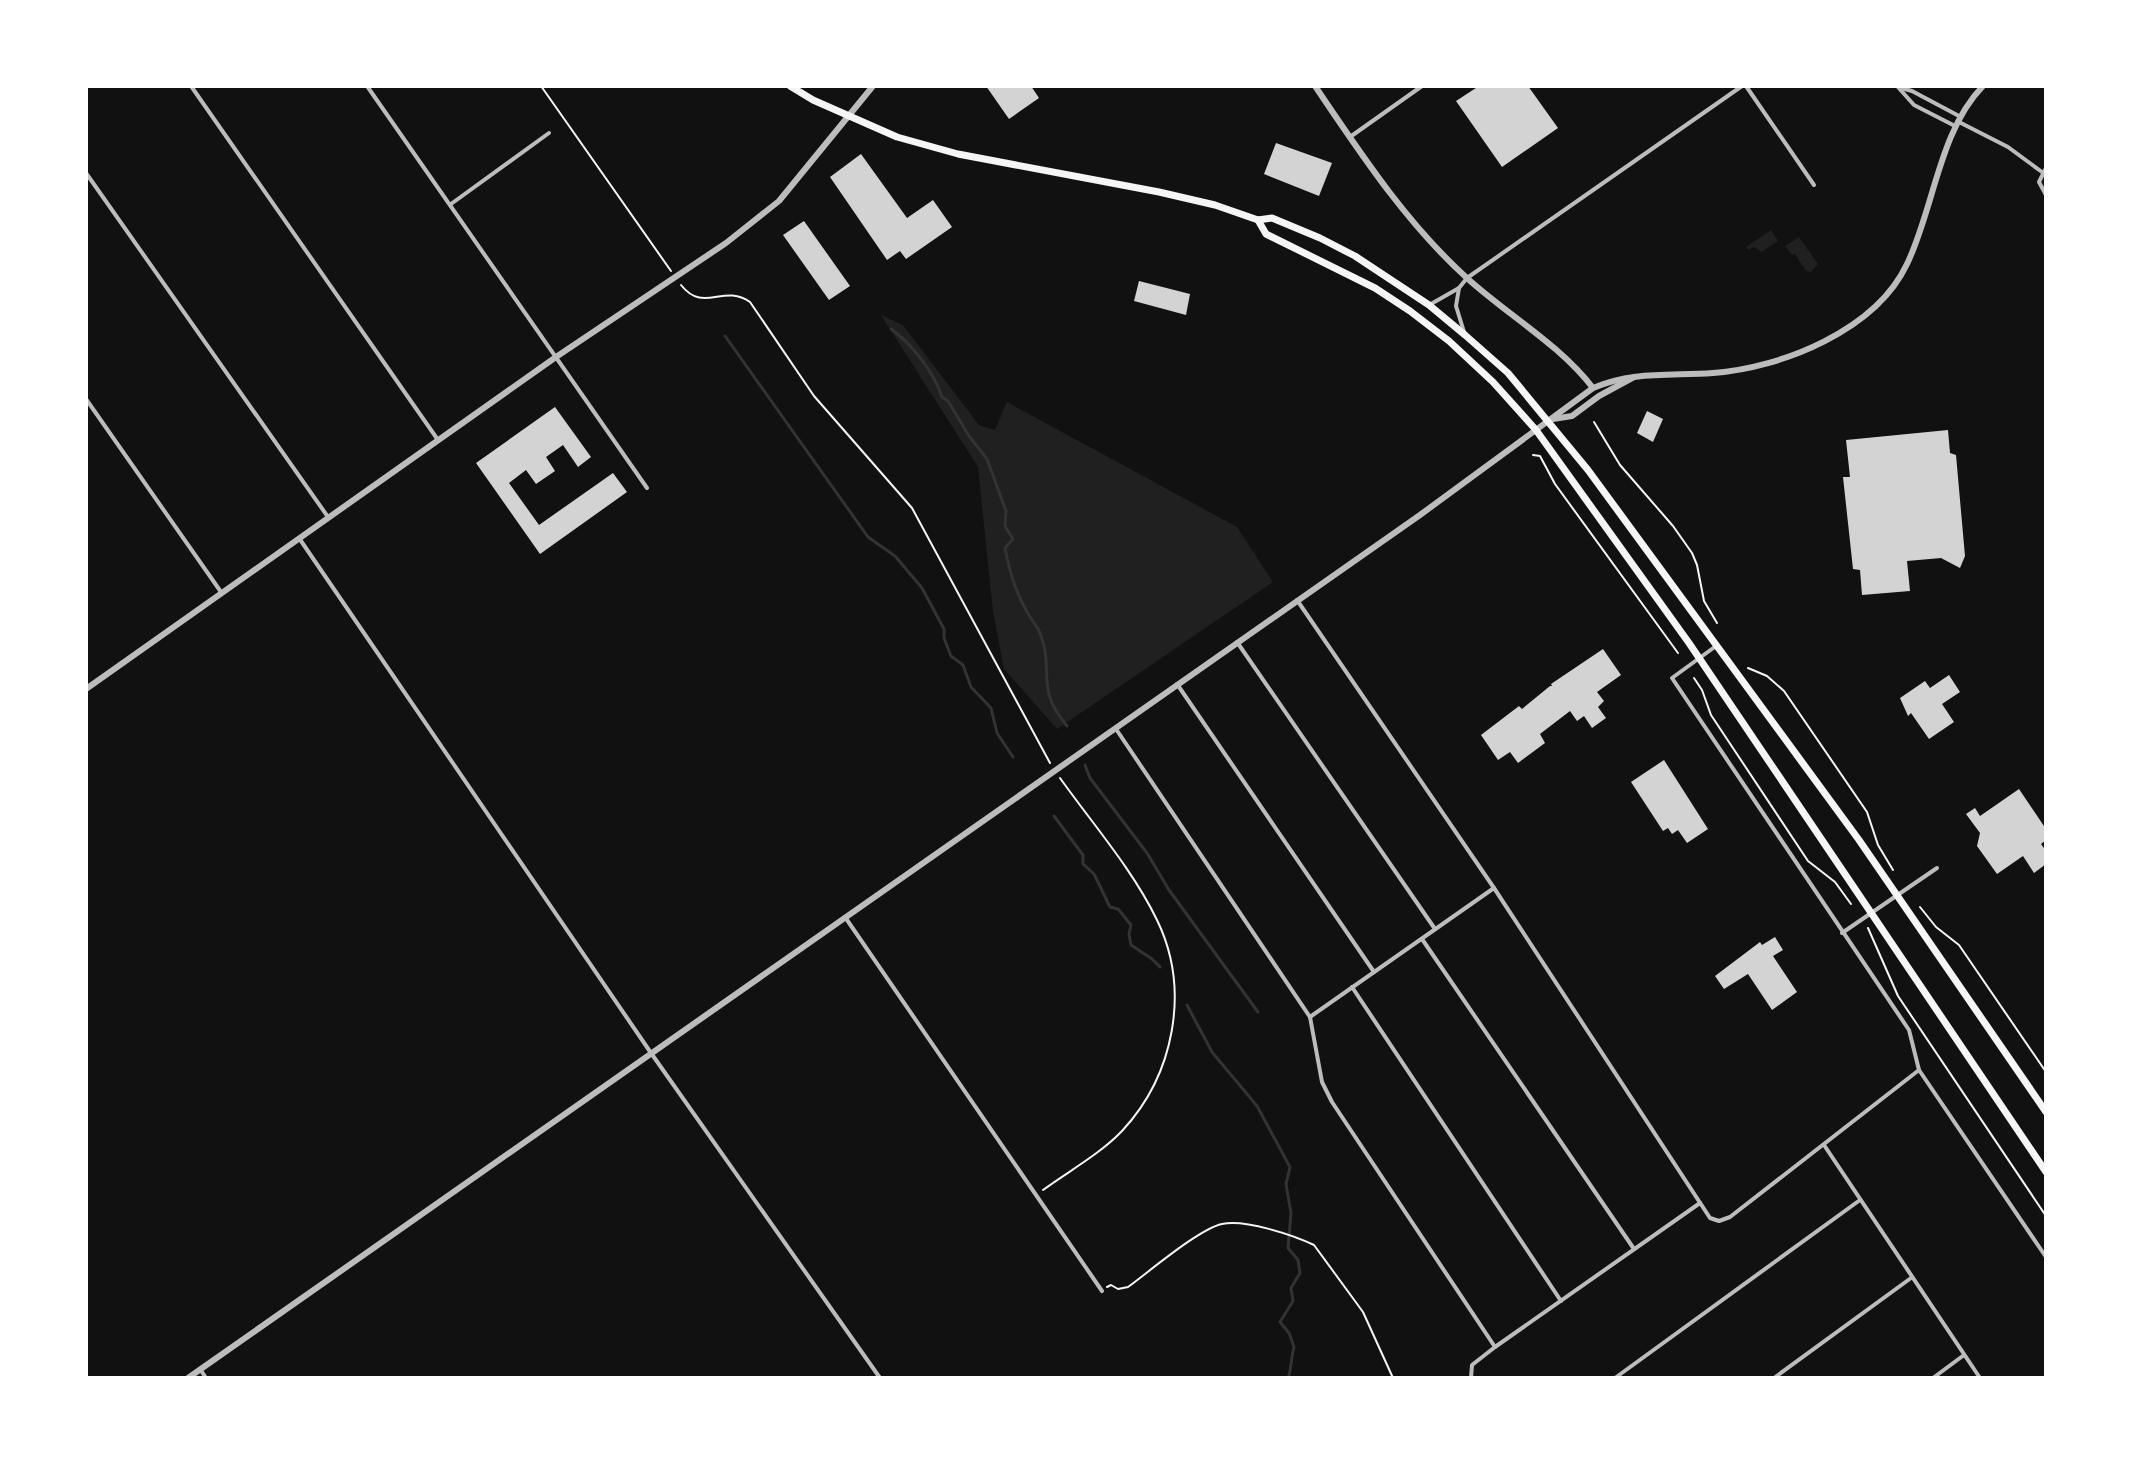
<svg xmlns="http://www.w3.org/2000/svg" width="2132" height="1464" font-family="'DM Sans',sans-serif">
	<style>
		.green { fill: #202020 }
		.lines { fill: none; stroke-linecap: round; stroke-linejoin: round }
		.stream { stroke: #333; stroke-width: 3 }
		.building { fill: #d3d3d3 }
		.path { stroke: #f5f5f5; stroke-width: 2 }
		.minor { stroke: #bcbcbc; stroke-width: 4 }
		.tertiary { stroke: #bcbcbc; stroke-width: 6 }
		.primary { stroke: #f5f5f5; stroke-width: 7 }
	</style>
	<rect width="100%" height="100%" fill="#111"/>
	<g class="green">
		<path d="M1771 230 1778 241 1762 252 1754 247 1748 250 1746 247Z"/>
		<path d="M1799 237 1818 264 1811 272 1806 271 1795 254 1792 255 1785 246Z"/>
		<path d="M881 315 903 325 979 425 995 430 1007 402 1237 527 1273 582 1057 729 1004 669 993 612 978 467Z"/>
	</g>
	<g class="lines">
		<g class="stream">
			<path d="M891 329C911 343 934 372 942 397L948 401 969 436 987 459 1006 511 1005 526 1013 539 1005 548C1009 570 1016 593 1027 612 1031 619 1037 626 1040 633 1055 671 1034 687 1067 726"/>
			<path d="M725 336 868 537 895 556 922 588 944 629V638L951 656 963 665 971 687 991 708 997 733 1013 757"/>
			<path d="M1085 765 1090 778 1147 853 1169 890 1258 1012"/>
			<path d="M1054 816 1083 855V864L1094 874 1110 907 1118 909 1131 925 1129 934 1131 945 1152 959 1160 967"/>
			<path d="M1187 1005 1212 1052 1257 1106 1290 1167 1286 1184 1291 1213 1288 1248 1298 1260 1300 1273 1291 1288 1293 1301 1280 1322 1289 1333 1294 1347C1291 1357 1291 1373 1288 1378"/>
		</g>
	</g>
	<g class="building">
		<path d="M986 86H1031L1039 98 1009 119Z"/>
		<path d="M1479 86H1528L1558 128 1502 167 1456 101Z"/>
		<path d="M1276 143 1332 163 1319 196 1264 174Z"/>
		<path d="M861 154 907 218 933 200 952 227 906 259 900 251 887 260 830 177Z"/>
		<path d="M804 221 850 286 829 300 783 235Z"/>
		<path d="M1139 281 1190 294 1186 315 1134 301Z"/>
		<path d="M555 407 591 457 578 467 563 445 546 457 555 471 536 484 526 470 509 483 539 525 613 473 627 492 540 554 476 463Z"/>
		<path d="M1647 411 1663 419 1653 442 1637 433Z"/>
		<path d="M1948 430 1950 453 1956 455 1965 556 1960 568 1941 558 1907 561 1910 591 1862 595 1860 570 1853 569 1843 477H1850L1846 440Z"/>
		<path d="M1603 649 1621 675 1597 692 1604 701 1598 707 1606 718 1592 728 1584 716 1577 721 1570 711 1540 734 1545 743 1518 763 1510 752 1498 760 1481 735 1519 706 1522 709 1550 686H1552L1551 684Z"/>
		<path d="M1949 675 1960 692 1942 704 1954 722 1929 739 1911 713 1908 716 1900 698 1925 681 1930 688Z"/>
		<path d="M1664 760 1708 829 1687 843 1678 830 1672 834 1668 828 1663 831 1631 782Z"/>
		<path d="M2019 789 2046 829V840L2041 844 2046 851V864L2034 873 2023 856 1997 874 1977 846 1980 833 1966 814 1975 808 1980 816Z"/>
		<path d="M1775 937 1783 950 1773 956 1797 992 1772 1010 1748 974 1724 989 1715 976 1760 942 1762 945Z"/>
	</g>
	<g class="lines">
		<g class="path">
			<path d="M541 86 671 271"/>
			<path d="M681 285C704 314 723 283 750 302L814 396 912 508 1050 763"/>
			<path d="M1594 422 1620 465 1673 526 1692 553 1697 565 1704 601 1717 623"/>
			<path d="M1533 455 1540 456 1555 484 1678 653"/>
			<path d="M1748 668 1767 676 1784 691 1867 812 1878 845 1893 870"/>
			<path d="M1694 678 1702 690 1711 715 1808 861 1835 882 1851 904"/>
			<path d="M1920 907 1936 927 1959 945 2046 1072"/>
			<path d="M1868 928 1898 996 2046 1216"/>
			<path d="M1043 1190C1069 1171 1100 1154 1122 1131 1174 1075 1191 990 1157 920 1133 870 1092 823 1060 778"/>
			<path d="M1107 1287 1111 1285 1118 1289 1128 1287C1150 1271 1199 1229 1222 1224 1245 1219 1293 1235 1314 1245L1363 1312 1393 1378"/>
		</g>
		<g class="minor">
			<path d="M191 86 438 440"/>
			<path d="M367 86 647 488"/>
			<path d="M1746 86 1814 185"/>
			<path d="M1897 86 1914 105 1955 126"/>
			<path d="M1901 88 1912 91 1959 116"/>
			<path d="M1959 122 2008 147 2042 172"/>
			<path d="M1350 137 1422 86"/>
			<path d="M2046 168 2039 182 2046 195"/>
			<path d="M86 173 328 517"/>
			<path d="M451 204 549 133"/>
			<path d="M1459 288 1456 306 1464 332"/>
			<path d="M1431 304 1459 288 1467 278 1742 86"/>
			<path d="M86 399 221 592"/>
			<path d="M299 538 651 1053 880 1378"/>
			<path d="M1297 600 1494 888 1710 1218 1719 1221 1730 1217 1919 1070"/>
			<path d="M1237 642 1435 929"/>
			<path d="M1716 646 1672 678 1909 1030 1919 1070 2046 1257"/>
			<path d="M1177 684 1374 972"/>
			<path d="M1116 729 1310 1017 1322 1082 1332 1102 1495 1347"/>
			<path d="M845 917 1102 1291"/>
			<path d="M1842 933 1937 868"/>
			<path d="M1422 939 1634 1249"/>
			<path d="M1352 987 1561 1301"/>
			<path d="M1310 1017 1494 888"/>
			<path d="M1824 1145 1980 1378"/>
			<path d="M200 1369 206 1378"/>
			<path d="M1471 1378 1472 1365 1495 1347 1700 1203"/>
			<path d="M1615 1378 1860 1200"/>
			<path d="M1774 1378 1911 1278"/>
			<path d="M1933 1378 1964 1355"/>
		</g>
		<g class="tertiary">
			<path d="M1315 86C1361 154 1406 223 1468 279 1509 316 1559 344 1593 388"/>
			<path d="M1553 419 1572 416 1599 396 1634 377"/>
			<path d="M86 689 556 357 726 243 779 201 873 86"/>
			<path d="M188 1378 1420 515 1593 388C1632 371 1671 376 1713 373 1782 368 1876 330 1907 264 1934 208 1939 131 1983 86"/>
		</g>
		<g class="primary">
			<path d="M790 86 813 100 897 137 958 154 1159 192 1215 205 1258 220 1272 218 1320 238 1355 256 1429 305 1465 335 1508 373 1588 470 1859 840 2046 1112"/>
			<path d="M1258 220 1266 234 1375 288 1410 311 1449 341 1493 382 1536 430 1689 643 2046 1172"/>
		</g>
	</g>
	<rect width="2132" height="1464" fill="none" stroke="#ffffff" stroke-width="176"/>
</svg>
